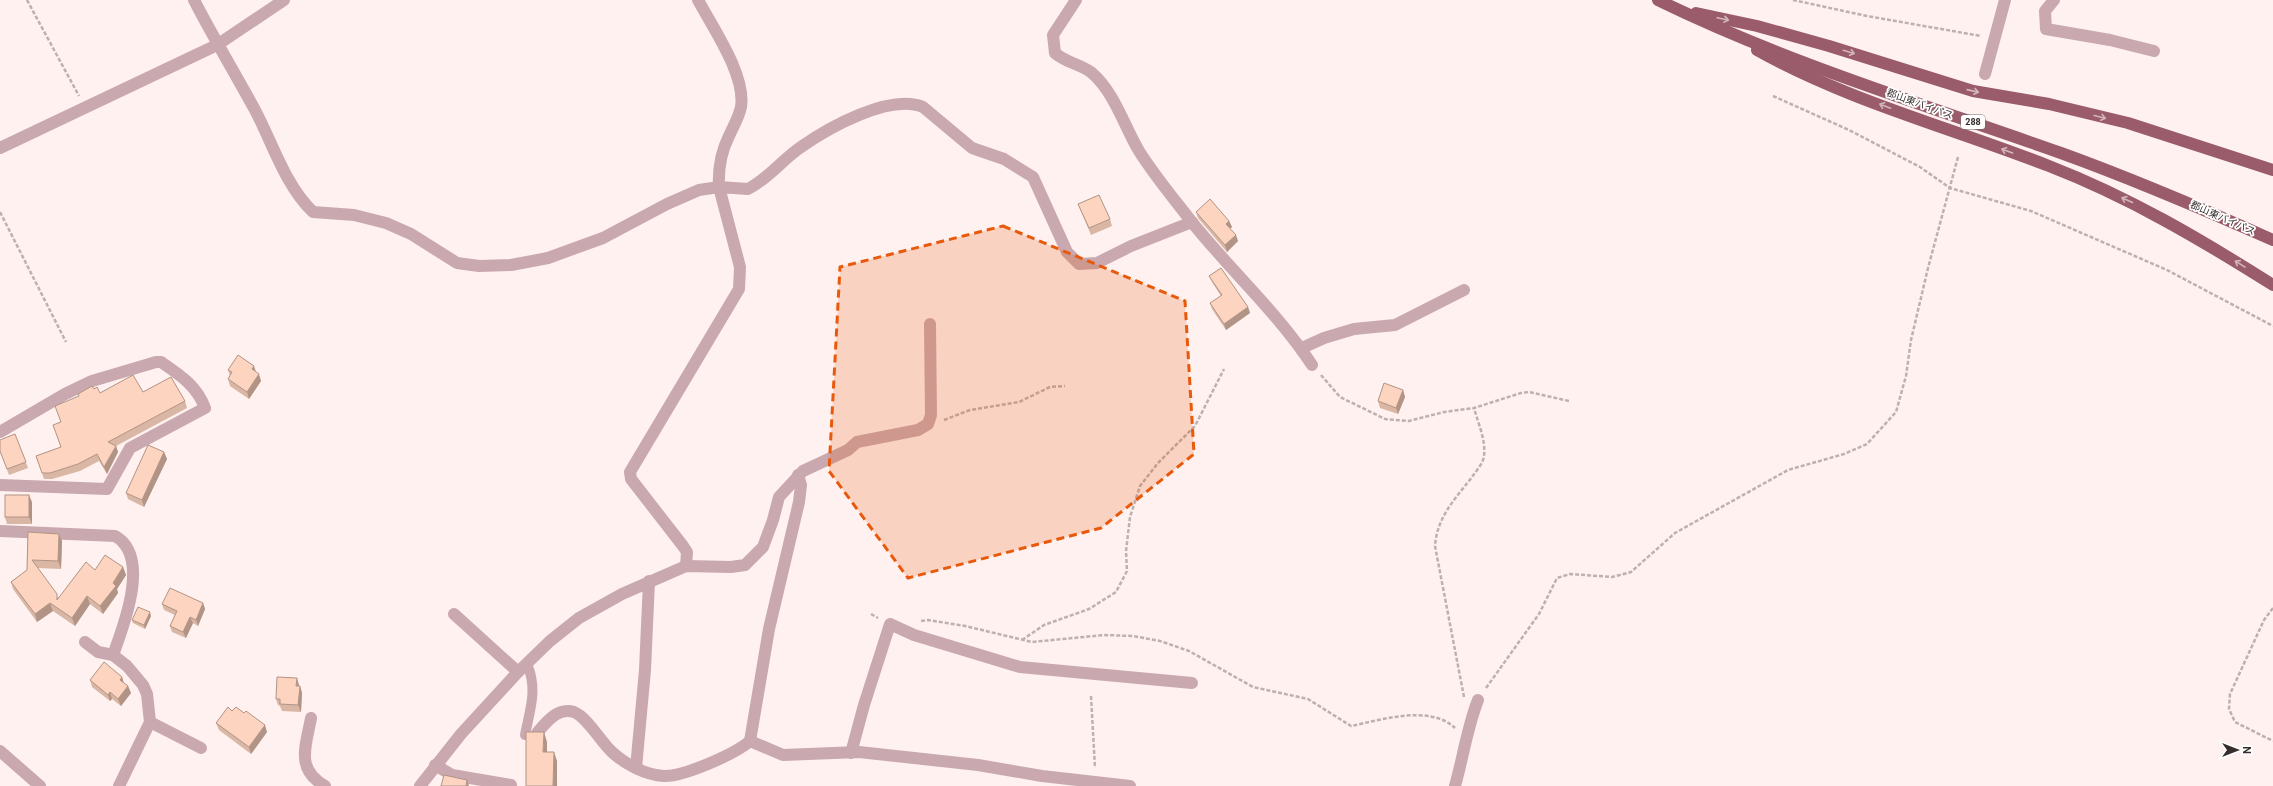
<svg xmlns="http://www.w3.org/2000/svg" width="2273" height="786" font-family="Roboto,'Noto Sans JP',sans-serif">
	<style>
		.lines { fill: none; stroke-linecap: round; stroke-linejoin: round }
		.path { stroke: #bdb1b0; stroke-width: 2.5; stroke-dasharray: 4 2; stroke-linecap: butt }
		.service { stroke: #caa8af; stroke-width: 10 }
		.minor { stroke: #caa8af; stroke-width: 12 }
		.trunk { stroke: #9a5c6b; stroke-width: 12 }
		.wall { fill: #dab6a4 }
		.shaded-wall { fill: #b19486 }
		.building { fill: #fdd4bf; stroke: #b19486 }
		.oneway { stroke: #d2b6bc }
		.marked { fill: #e8590c; fill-opacity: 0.2; stroke: #e8590c; stroke-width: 3; stroke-dasharray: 8 5; stroke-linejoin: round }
		.labels { text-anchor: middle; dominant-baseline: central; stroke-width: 3.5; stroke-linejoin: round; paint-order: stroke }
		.shield { fill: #fff; stroke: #726d6c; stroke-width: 1 }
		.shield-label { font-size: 9px; font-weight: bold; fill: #362e2d }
		.street-label { font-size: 10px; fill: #362e2d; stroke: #fff }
	</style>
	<rect width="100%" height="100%" fill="#fef1ef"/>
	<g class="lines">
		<g class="path">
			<path d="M27 0 79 96"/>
			<path d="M1793 0 1867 16 1981 36"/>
			<path d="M1773 96 1849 130 1920 167 1950 188 2031 211 2167 270 2273 326"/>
			<path d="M0 212 66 342"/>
			<path d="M1321 375 1340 397 1385 419 1409 421 1444 412 1474 408 1521 393 1529 392 1569 401"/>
			<path d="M944 420 970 410 1019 402 1050 387 1065 386"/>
			<path d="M2273 608 2264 620 2230 694 2229 709 2235 722 2273 741"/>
			<path d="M871 614 878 618"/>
			<path d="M921 621 928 620 965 626 1032 642 1104 635 1133 636 1160 641 1189 651 1253 687 1308 699 1351 726C1381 720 1429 704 1455 728"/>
			<path d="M1022 640 1044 625 1089 609 1116 592 1127 571 1126 551 1130 517 1140 486 1158 463 1195 426 1224 369"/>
			<path d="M1486 688 1539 614 1557 578 1570 574 1612 577 1631 572 1675 533 1788 470 1844 454 1867 444 1896 412 1906 376 1911 340 1928 268 1958 157"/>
			<path d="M1091 696 1095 768"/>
			<path d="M1464 697 1435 546C1437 517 1455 499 1472 477 1476 471 1483 464 1484 456 1486 440 1478 423 1474 408"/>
		</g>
		<path class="service" d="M525 735C530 709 538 689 527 664"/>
		<g class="minor">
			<path d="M194 0C213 37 235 73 255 110 273 144 285 185 313 212L354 215 386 223 411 234 457 263 479 266 511 265 548 258 603 238 667 204 699 190 719 187C718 169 721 152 729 136 733 127 739 117 741 107 746 75 713 28 698 0"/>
			<path d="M1076 0 1053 35 1055 53C1066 63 1081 64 1092 73 1115 93 1124 126 1139 151 1154 175 1174 199 1191 221 1230 270 1278 313 1312 365"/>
			<path d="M2054 0 2045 11 2046 29 2110 40 2154 51"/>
			<path d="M1985 74 2005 0"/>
			<path d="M0 148 217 45 284 0"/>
			<path d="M1302 348 1324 338 1354 329 1395 325 1464 290"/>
			<path d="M0 432 65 394 92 381 156 362H161C180 375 197 386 205 408L130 448 107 489 0 485"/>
			<path d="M0 531 115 536C151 556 124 625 113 655"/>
			<path d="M686 566 687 552 683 546 631 479 630 472 739 289 740 267 719 187 748 189C768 179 783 159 801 147 828 128 890 93 923 107L972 148 1004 159 1033 177 1067 252 1079 264 1097 263 1131 246 1192 222"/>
			<path d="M454 614 518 672"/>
			<path d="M85 642 98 652 113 655 127 666 143 685 147 694 150 722 119 786"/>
			<path d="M311 718C306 746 295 769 325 786"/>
			<path d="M150 722 201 748"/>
			<path d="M537 733C546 722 558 707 574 712 587 717 601 742 612 752 625 764 645 775 664 776 683 777 735 754 750 741L783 755 859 752 978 765 1042 776 1130 786"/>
			<path d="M750 741 769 629 799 502 801 485 798 475"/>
			<path d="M0 751 40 786"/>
			<path d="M851 753 864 705 890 624 914 635 1020 667 1192 683"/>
			<path d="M435 765 452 775 511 785"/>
			<path d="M636 768 645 670 649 581"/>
			<path d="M420 786 461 734 518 672 550 641 579 618 622 594 686 566 731 567 745 565 763 547 773 520 779 497 803 471 848 450 857 442 918 430 928 424 931 415 930 324"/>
			<path d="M1455 786C1463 758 1467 728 1478 700"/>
		</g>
		<g class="trunk">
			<path d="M1658 0C1787 63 1926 105 2061 153 2133 179 2203 209 2273 240"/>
			<path d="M1696 13 1757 26 1829 46 1973 91 2049 104 2128 123 2273 170"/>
			<path d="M1757 50C1848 101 1952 128 2049 166 2129 197 2200 239 2273 285"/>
		</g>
	</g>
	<g class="wall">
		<path d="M1078 204 1110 219 1112 226 1091 235Z"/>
		<path d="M1196 212 1229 221 1232 227 1230 229 1238 241 1227 252 1198 218Z"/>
		<path d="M1209 276 1248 307 1250 313 1226 330 1212 309 1210 303 1221 296 1212 282Z"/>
		<path d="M228 370 256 372 261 381 249 399 230 386 228 379 230 376Z"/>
		<path d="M94 389 100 393 143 392 185 401 187 408 116 446 118 452 107 474 99 461 80 471 52 479H44L36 456 61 447V422Z"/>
		<path d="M1403 390 1405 397 1398 414 1380 408 1378 401Z"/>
		<path d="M15 434 28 468 9 475 0 451Z"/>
		<path d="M164 452 167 459 144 507 128 499 126 493Z"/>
		<path d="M32 502V524H7L5 517Z"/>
		<path d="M28 532 59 534 62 541 61 569 38 568 58 598 95 570 123 567 126 575 117 589 118 593 103 614 90 604 75 626 53 611 37 622 13 589 11 582 27 570Z"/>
		<path d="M203 603 205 609 198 626 193 623 186 638 172 632 170 626 175 615 164 610 162 604Z"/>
		<path d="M151 616 145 629 133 623 132 620Z"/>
		<path d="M122 677 124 683 128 686 131 693 121 706 112 699 110 701 92 687 90 680Z"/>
		<path d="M299 685V686H300L302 693 301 712 282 711 280 706 278 705 276 699Z"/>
		<path d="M232 711 244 713 267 732 251 754 219 730 216 723Z"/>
	</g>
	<g class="shaded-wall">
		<path d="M1229 221 1232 227 1228 230 1226 224Z"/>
		<path d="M1236 235 1238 241 1227 252 1225 245Z"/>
		<path d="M1248 307 1250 313 1226 330 1224 324Z"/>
		<path d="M254 366 256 372 252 369Z"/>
		<path d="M259 374 261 381 249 399 247 392Z"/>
		<path d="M1403 390 1405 397 1398 414 1396 408Z"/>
		<path d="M116 446 118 452 107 474 104 467Z"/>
		<path d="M164 452 167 459 144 507 142 500Z"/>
		<path d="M29 495 32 502V524L29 517Z"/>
		<path d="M59 534 62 541 61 569 58 561Z"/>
		<path d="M123 567 126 575 117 589 118 593 103 614 100 606 113 583Z"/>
		<path d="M87 596 90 604 75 626 72 618Z"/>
		<path d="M50 603 53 611 37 622 35 614Z"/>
		<path d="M203 603 205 609 198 626 196 620Z"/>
		<path d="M150 612 151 616 145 629 144 625Z"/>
		<path d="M190 617 193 623 186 638 183 632Z"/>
		<path d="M122 677 124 684 120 680Z"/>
		<path d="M297 678 299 685 298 693 296 686Z"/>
		<path d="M128 686 131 693 121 706 118 699Z"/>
		<path d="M300 686 302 693 301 712 298 705Z"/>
		<path d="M110 692 112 699 110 701 108 695Z"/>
		<path d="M265 725 267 732 251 754 249 747Z"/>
		<path d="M544 732 547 742V761L543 752Z"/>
		<path d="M554 752 557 761V786H553Z"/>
		<path d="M467 780 469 786H466Z"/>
	</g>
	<g class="building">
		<path d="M1099 195 1110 219 1089 228 1078 204Z"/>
		<path d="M1210 199 1229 221 1226 224 1236 235 1225 245 1196 212Z"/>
		<path d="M1221 268 1248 307 1224 324 1210 303 1222 295 1209 276Z"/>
		<path d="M238 355 254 366 252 369 259 374 247 392 228 379 232 372 228 370Z"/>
		<path d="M133 375 143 392 171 377 185 401 108 442 116 446 104 467 97 454 78 464 50 473H42L36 456 61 447 53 425 61 422 55 406 79 396 78 394 92 386 94 389 97 387 100 393Z"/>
		<path d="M1384 383 1403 390 1396 408 1378 401Z"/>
		<path d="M15 434 26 462 7 469 0 451V440Z"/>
		<path d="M148 445 164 452 142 500 126 493Z"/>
		<rect x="5" y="495" width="24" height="22"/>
		<path d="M28 532 59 534 58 561 32 560 57 594V600L86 562 95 570 105 555 123 567 113 583 116 586 100 606 87 596 72 618 50 603 35 614 11 582 27 570Z"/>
		<path d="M170 588 203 603 196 620 190 617 183 632 170 626 177 611 162 604Z"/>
		<path d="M138 607 150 612 144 625 132 620Z"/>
		<path d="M104 662 122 677 120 680 128 686 118 699 110 692 108 695 90 680Z"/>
		<path d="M277 677 297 678 296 686H300L298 705 280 704V699H276Z"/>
		<path d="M228 707 232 711 236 707 244 713 246 711 265 725 249 747 216 723Z"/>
		<path d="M526 732H544L543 752H554L553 786H526Z"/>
		<path d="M444 775 467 780 466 786H441Z"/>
	</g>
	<defs><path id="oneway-shaft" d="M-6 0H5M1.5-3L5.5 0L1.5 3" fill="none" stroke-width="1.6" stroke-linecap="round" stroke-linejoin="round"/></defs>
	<g class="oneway">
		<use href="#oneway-shaft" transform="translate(1723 19) rotate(12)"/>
		<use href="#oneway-shaft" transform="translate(1849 52) rotate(17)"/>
		<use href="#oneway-shaft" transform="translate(1973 91) rotate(13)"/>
		<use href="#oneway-shaft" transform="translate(1885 106) rotate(-159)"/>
		<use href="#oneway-shaft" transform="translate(2100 117) rotate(14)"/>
		<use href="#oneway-shaft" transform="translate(2007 151) rotate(-160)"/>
		<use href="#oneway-shaft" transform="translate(2127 200) rotate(-156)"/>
		<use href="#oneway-shaft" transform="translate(2240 264) rotate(-148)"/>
	</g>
	<path class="marked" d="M1003 226 1185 301 1194 454 1101 528 908 578 829 471 840 267Z"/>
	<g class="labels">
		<rect class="shield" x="1961" y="115" width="24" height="14" rx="3"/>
		<g class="shield-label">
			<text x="1973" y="122">288</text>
		</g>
		<g class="street-label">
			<text transform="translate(1920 104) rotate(20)">郡山東バイパス</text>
			<text transform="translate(2223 218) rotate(24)">郡山東バイパス</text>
		</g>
	</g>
	<g transform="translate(2237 750) rotate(90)" stroke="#ffffff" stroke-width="3" paint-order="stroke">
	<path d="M0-3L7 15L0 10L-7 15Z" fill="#362e2d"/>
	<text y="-6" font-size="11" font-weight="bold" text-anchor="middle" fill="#362e2d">N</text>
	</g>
</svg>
